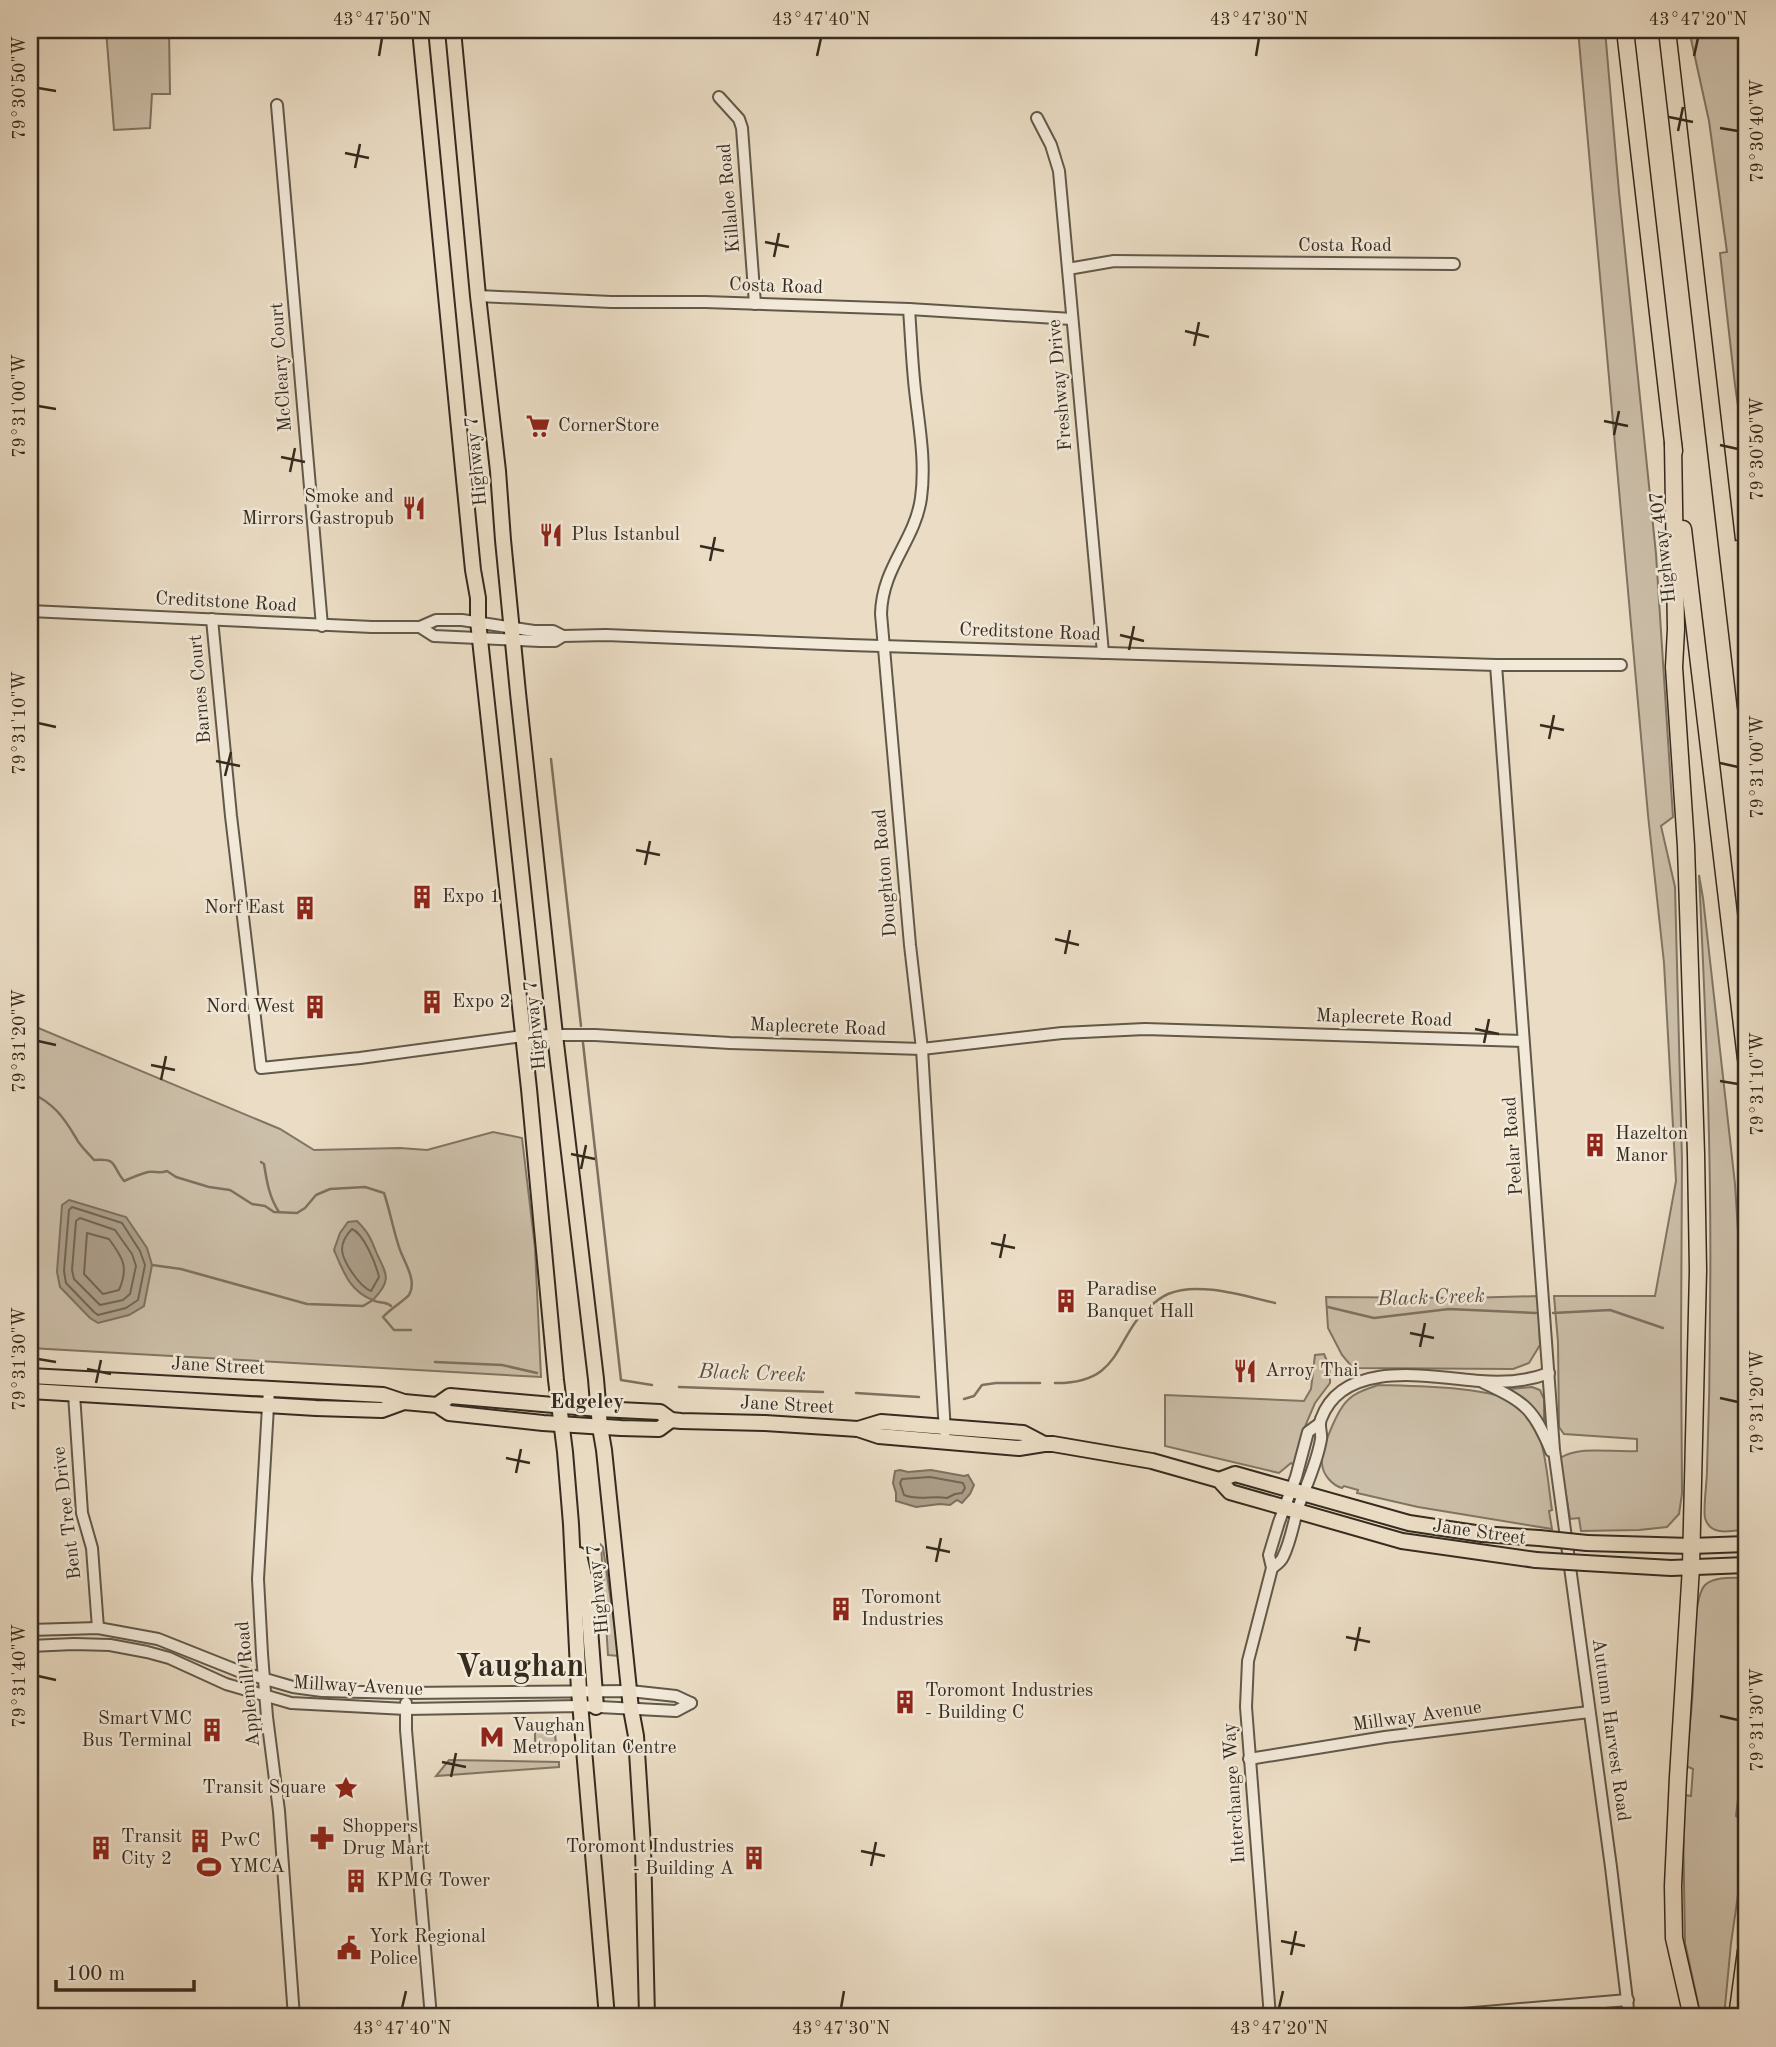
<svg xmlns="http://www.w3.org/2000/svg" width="1776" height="2047" font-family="'Old Standard TT',serif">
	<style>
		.green { fill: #ccbfa9; stroke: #807564; stroke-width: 2 }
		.water { fill: #ada08c; stroke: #7d7160; stroke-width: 2 }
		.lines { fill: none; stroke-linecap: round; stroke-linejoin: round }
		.shore { stroke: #716655; stroke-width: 2 }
		.stream { stroke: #7d7160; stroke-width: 2.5 }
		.minor-casing { stroke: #625848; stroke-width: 14 }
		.major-casing { stroke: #352b1e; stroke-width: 18 }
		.highway-casing { stroke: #352b1e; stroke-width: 19 }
		.minor { stroke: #f2e9d9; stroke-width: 10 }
		.major { stroke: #ebddc5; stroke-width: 14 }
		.highway { stroke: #ebddc5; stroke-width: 16 }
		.major-bridge-casing { stroke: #352b1e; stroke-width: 18; stroke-linecap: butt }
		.major-bridge { stroke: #ebddc5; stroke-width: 14 }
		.ticks { fill: none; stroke: #352b1e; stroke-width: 2.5 }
		.labels { text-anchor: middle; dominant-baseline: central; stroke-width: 5; stroke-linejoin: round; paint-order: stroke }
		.street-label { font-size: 19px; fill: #352b1e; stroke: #f2e9d9 }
		.poi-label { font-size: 19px; fill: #352b1e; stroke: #f2e9d9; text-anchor: start }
		.water-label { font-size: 21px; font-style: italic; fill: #594e3f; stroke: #f2e9d9 }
		.neighbourhood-label { font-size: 21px; font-weight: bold; fill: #352b1e; stroke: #f2e9d9 }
		.town-label { font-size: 33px; font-weight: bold; fill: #352b1e; stroke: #f2e9d9 }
		.neatline { fill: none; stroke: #352b1e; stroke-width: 2.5 }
		.ticks-label { font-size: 18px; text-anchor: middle; fill: #352b1e }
	</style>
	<rect width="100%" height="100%" fill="#ebddc5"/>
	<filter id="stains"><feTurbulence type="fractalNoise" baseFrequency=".00286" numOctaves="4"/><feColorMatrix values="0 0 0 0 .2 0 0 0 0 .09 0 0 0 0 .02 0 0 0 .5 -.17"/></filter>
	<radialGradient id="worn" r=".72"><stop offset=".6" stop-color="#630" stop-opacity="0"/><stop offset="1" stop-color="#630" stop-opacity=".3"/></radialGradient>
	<g class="green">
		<path d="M106 30H169L170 94H152L150 128 114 130Z"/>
		<path d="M1578 30H1605L1619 192 1656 554 1673 817 1661 826 1675 887 1682 1161 1681 1343 1682 1494 1679 1514 1667 1527 1639 1530 1581 1531 1579 1518 1570 1519 1560 1458C1581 1445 1613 1453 1637 1451V1439L1564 1434 1559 1427 1558 1342 1554 1296H1655L1676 1181 1664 963 1648 815Z"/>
		<path d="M1689 30H1746V461L1735 385 1720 253 1727 252 1709 121Z"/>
		<path d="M1699 875 1703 898 1735 1184 1746 1358V1529C1732 1531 1710 1537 1705 1518 1703 1509 1707 1482 1707 1470 1709 1417 1710 1364 1710 1311 1712 1165 1706 1020 1699 875Z"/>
		<path d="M30 1027H36L280 1129 314 1150 400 1148 427 1150 493 1132 522 1138 535 1248 541 1377 30 1348Z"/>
		<path d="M1538 1296 1540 1345 1529 1363 1513 1369 1353 1368 1342 1355 1328 1328 1326 1297 1466 1298Z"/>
		<path d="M1324 1354 1330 1368V1383L1315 1403 1306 1424 1294 1465 1291 1463 1279 1473 1165 1446V1395L1304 1401 1311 1389 1315 1355Z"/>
		<path d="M1378 1385C1409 1386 1494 1386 1517 1404 1527 1412 1535 1423 1539 1435 1547 1458 1548 1485 1552 1510L1549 1511 1552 1529 1418 1507 1357 1493 1358 1490 1344 1486 1342 1488C1332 1485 1323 1475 1322 1464 1320 1450 1338 1408 1349 1399 1357 1391 1368 1389 1378 1385Z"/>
		<path d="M1532 1387 1540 1390 1544 1399V1422L1532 1406 1510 1389Z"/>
		<path d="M601 1545 603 1547 619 1656 608 1655Z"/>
		<path d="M1746 1578V1770L1740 1782 1736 1816 1740 1819 1746 1840 1731 1943 1724 2017H1701L1685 1943 1683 1823 1685 1795 1691 1796 1693 1769 1686 1766C1688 1739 1692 1712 1693 1686 1694 1665 1692 1599 1705 1585 1714 1576 1734 1578 1746 1578Z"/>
		<path d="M541 1724H552V1732L555 1733 556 1745 555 1753H541V1750L535 1747V1730L541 1727Z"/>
		<path d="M449 1760 559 1762V1767L436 1776Z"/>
	</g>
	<g class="water">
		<path d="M69 1200 126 1217 147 1248 152 1265 144 1306 129 1315 98 1323 90 1318 60 1287 57 1272 62 1205Z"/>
		<path d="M357 1221C369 1233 371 1239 377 1254 387 1275 392 1280 373 1300 350 1292 343 1271 334 1250L340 1233 348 1222Z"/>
		<path d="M900 1470 908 1472 931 1470 964 1476 968 1475 974 1485 970 1494 962 1503 957 1500 950 1505 940 1504 916 1507 896 1501V1493L893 1483 895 1471Z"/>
	</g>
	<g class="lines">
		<g class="shore">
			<path d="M72 1207 122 1223 140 1251 145 1265 138 1300 126 1308 98 1315 94 1312 66 1283 64 1271 69 1210Z"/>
			<path d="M80 1218 115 1230 132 1254 136 1266 130 1294 123 1300 100 1305 74 1279 72 1270 76 1221Z"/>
			<path d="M352 1229C364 1234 376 1264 379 1277L371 1291C360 1287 343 1262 342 1250 342 1242 347 1234 352 1229Z"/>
			<path d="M87 1233 109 1239C123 1258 129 1267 119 1290L103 1294 84 1274Z"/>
			<path d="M930 1477 963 1483 965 1488 962 1493 955 1494 947 1498C932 1495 919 1501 904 1495L900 1483 902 1479Z"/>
		</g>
		<g class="stream">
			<path d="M551 759 581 1026"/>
			<path d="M583 1043 621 1380 652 1385"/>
			<path d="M30 1092C54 1104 63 1116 76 1138 80 1146 88 1153 94 1160 118 1158 111 1165 124 1181 131 1178 140 1174 148 1172 156 1171 159 1174 167 1171L176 1177 209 1187 230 1190 252 1204 265 1206 274 1212 297 1213 305 1208 316 1195 330 1189 365 1187 384 1193C390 1211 393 1229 399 1247 403 1261 418 1280 409 1295 405 1300 390 1309 383 1317L394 1330H411"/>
			<path d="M261 1162 264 1164C267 1182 269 1197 279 1212"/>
			<path d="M152 1265 181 1269 307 1304 363 1306 373 1300C379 1304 386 1301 391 1306"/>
			<path d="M1328 1307 1374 1318 1449 1309 1536 1313"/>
			<path d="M1553 1313 1610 1310 1663 1328"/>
			<path d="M435 1362 502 1365 537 1373"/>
			<path d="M1055 1383C1126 1384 1113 1333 1154 1303 1158 1300 1163 1296 1168 1294 1198 1281 1244 1296 1275 1303"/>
			<path d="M679 1387 823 1392"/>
			<path d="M856 1393 919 1397"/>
			<path d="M964 1399 974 1396 982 1385 996 1383H1040"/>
		</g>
		<g class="minor-casing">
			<g id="minor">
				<path d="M719 97 739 119 742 128 755 304"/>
				<path d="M277 105 322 626"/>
				<path d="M1037 118 1051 145 1059 171 1103 653"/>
				<path d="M1068 269 1114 261 1454 264"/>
				<path d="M478 296 611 302H705L909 309 1072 319"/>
				<path d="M909 309C911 336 912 363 915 390 919 426 926 462 921 498 915 541 882 567 881 614L910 945 922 1049 945 1432"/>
				<path d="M30 611 372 627H420L436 620H462L534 631H553L563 636 606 635 850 645 1496 665H1621"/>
				<path d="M212 619 231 816 261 1068 360 1058 523 1036 555 1035H595L730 1043 922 1049 1062 1033 1145 1029 1523 1041"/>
				<path d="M420 627 434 636 540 641H555L563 636"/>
				<path d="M1496 665 1554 1450 1611 1867 1629 2017"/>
				<path d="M1484 1383C1525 1402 1534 1409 1551 1451"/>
				<path d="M269 1389 258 1579 262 1654 267 1717 279 1811 294 2017"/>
				<path d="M74 1394 82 1513 92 1548 98 1628"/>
				<path d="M1272 1568C1276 1565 1281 1562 1283 1557 1290 1543 1293 1526 1297 1511 1305 1487 1317 1464 1321 1439 1322 1432 1318 1426 1321 1419 1343 1358 1431 1377 1480 1381 1502 1383 1528 1381 1549 1373"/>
				<path d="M30 1630 98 1628 158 1639 241 1672 293 1687 322 1691 405 1693 630 1691 676 1696 691 1703"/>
				<path d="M30 1646 74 1644 110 1645 147 1652 169 1658 226 1684 291 1703 406 1709 580 1706 676 1711 691 1703"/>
				<path d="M406 1703V1730L431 2017"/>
				<path d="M1249 1759 1385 1737 1589 1712"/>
				<path d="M1270 2017 1246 1707 1248 1661 1272 1568 1269 1555 1279 1522 1296 1477 1308 1432 1319 1424"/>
				<path d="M1427 2017 1628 2000"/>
			</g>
		</g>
		<g class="major-casing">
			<g id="major">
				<path d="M420 30 464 479 473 570 478 598V621L529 1089 556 1380 565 1452 571 1524 579 1691 607 2017"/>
				<path d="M453 30 478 296 498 471 503 540 518 693 555 1035 596 1379 600 1427 604 1450 631 1709 636 1736 643 1846 647 2017"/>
				<path d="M30 1376 383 1395 404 1402 437 1405 449 1413 543 1423 621 1428 659 1429 671 1420"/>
				<path d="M30 1391 316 1408 382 1410 404 1402"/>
				<path d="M437 1405 450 1396 599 1409 660 1412 671 1420 681 1421 765 1423 858 1429 879 1436 1019 1448 1044 1444H1053L1152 1461 1219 1480 1230 1492 1402 1541 1536 1560"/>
				<path d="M858 1429 881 1422 1023 1433 1044 1444"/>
				<path d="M1219 1480 1235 1474 1409 1523 1482 1534 1539 1538"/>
				<path d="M1587 1543 1691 1546 1746 1544"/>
				<path d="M579 1555 587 1589 596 1707"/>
				<path d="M1585 1563 1671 1568 1746 1565"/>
			</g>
		</g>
		<g class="highway-casing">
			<g id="highway">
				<path d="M1625 30 1674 451"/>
				<path d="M1667 30 1746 707"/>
				<path d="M1673 444 1676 629 1674 667 1686 846 1696 1154 1698 1270 1691 1567 1678 1777 1673 1886 1674 1938 1692 2017"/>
				<path d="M1683 529 1746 1059"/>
				<path d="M1737 549 1746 594"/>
				<path d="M1737 2017 1746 1951"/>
			</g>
		</g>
		<use href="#minor" class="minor"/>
		<use href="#major" class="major"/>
		<use href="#highway" class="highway"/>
		<g class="major-bridge-casing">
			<g id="major-bridge">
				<path d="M1539 1538 1587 1543"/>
				<path d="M1536 1560 1585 1563"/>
			</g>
		</g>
		<use href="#major-bridge" class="major-bridge"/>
	</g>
	<path class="ticks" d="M379 56 382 38M817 56 821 38M1256 56 1259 38M1694 56 1698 38M38 88 56 91M1669 117 1693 122M1720 128 1738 131M1678 131 1683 107M345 153 369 158M355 168 360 144M765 242 789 247M774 257 779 233M1185 331 1209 337M1194 346 1199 322M38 406 56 409M1604 421 1628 426M1614 435 1619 411M1720 445 1738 449M281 457 305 462M290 472 295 448M700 546 724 551M710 561 715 537M1120 635 1144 641M1129 650 1134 626M38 723 56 727M1540 725 1564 730M1549 739 1554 715M216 761 240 766M1720 763 1738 767M225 776 231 752M636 850 660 855M645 865 650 841M1055 939 1079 945M1065 954 1070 930M1475 1029 1499 1034M38 1041 56 1045M1484 1043 1489 1019M151 1065 175 1070M161 1080 166 1056M1720 1081 1738 1084M571 1154 595 1159M581 1169 586 1145M991 1243 1015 1248M1000 1258 1005 1234M1410 1333 1434 1338M1420 1347 1425 1323M38 1359 56 1362M87 1369 111 1374M96 1383 101 1360M1720 1398 1738 1402M506 1458 530 1463M516 1473 521 1449M926 1547 950 1552M936 1562 941 1538M1346 1637 1370 1642M1355 1651 1360 1627M38 1676 56 1680M1720 1716 1738 1720M442 1762 466 1767M451 1777 456 1753M861 1851 885 1856M871 1866 876 1842M1281 1941 1305 1946M1291 1955 1296 1931M402 2008 406 1991M841 2008 844 1991M1279 2008 1283 1991"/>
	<defs>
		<g id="supermarket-bare" transform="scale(1.89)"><path d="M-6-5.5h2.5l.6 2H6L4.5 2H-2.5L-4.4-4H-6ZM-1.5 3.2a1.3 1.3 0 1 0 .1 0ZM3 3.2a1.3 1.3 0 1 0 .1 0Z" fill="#8f2418" stroke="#f2e9d9" stroke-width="2.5" paint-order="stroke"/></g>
		<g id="restaurant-bare" transform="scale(1.89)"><path d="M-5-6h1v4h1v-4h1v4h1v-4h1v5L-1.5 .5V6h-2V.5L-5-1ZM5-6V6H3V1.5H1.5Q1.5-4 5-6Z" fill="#8f2418" stroke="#f2e9d9" stroke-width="2.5" paint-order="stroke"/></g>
		<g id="building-bare" transform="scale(1.89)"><path d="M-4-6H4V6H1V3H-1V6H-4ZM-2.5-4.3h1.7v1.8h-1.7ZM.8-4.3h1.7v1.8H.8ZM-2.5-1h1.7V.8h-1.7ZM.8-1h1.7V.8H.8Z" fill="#8f2418" stroke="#f2e9d9" stroke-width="2.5" paint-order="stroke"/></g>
		<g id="metro-bare" transform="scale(1.89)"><path d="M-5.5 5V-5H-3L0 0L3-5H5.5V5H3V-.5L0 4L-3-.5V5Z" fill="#8f2418" stroke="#f2e9d9" stroke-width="2.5" paint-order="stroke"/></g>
		<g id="sight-bare" transform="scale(1.89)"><path d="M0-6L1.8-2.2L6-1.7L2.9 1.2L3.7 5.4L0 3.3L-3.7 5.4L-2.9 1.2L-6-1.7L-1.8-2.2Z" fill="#8f2418" stroke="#f2e9d9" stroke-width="2.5" paint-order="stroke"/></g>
		<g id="pharmacy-bare" transform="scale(1.89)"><path d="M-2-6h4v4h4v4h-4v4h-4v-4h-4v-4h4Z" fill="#8f2418" stroke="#f2e9d9" stroke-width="2.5" paint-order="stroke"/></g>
		<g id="stadium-bare" transform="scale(1.89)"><path d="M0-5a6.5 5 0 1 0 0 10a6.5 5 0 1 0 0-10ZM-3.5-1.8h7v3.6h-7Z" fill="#8f2418" stroke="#f2e9d9" stroke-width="2.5" paint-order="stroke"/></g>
		<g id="civic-bare" transform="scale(1.89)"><path d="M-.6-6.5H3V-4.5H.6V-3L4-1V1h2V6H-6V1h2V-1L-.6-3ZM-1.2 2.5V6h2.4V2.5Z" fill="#8f2418" stroke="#f2e9d9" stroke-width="2.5" paint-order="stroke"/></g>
	</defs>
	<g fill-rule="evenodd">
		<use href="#supermarket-bare" x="538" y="426"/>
		<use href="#restaurant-bare" x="414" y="508"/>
		<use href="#restaurant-bare" x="551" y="535"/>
		<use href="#building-bare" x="422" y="897"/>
		<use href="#building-bare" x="305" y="908"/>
		<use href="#building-bare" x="432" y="1002"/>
		<use href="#building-bare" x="315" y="1007"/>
		<use href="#building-bare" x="1595" y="1145"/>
		<use href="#building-bare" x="1066" y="1301"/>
		<use href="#restaurant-bare" x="1245" y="1371"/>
		<use href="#building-bare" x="841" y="1609"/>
		<use href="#building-bare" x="905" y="1702"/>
		<use href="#building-bare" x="212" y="1730"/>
		<use href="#metro-bare" x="492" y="1737"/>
		<use href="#sight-bare" x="346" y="1788"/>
		<use href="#pharmacy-bare" x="322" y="1838"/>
		<use href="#building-bare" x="200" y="1841"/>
		<use href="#building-bare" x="101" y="1848"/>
		<use href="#building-bare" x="754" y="1858"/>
		<use href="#stadium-bare" x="209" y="1867"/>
		<use href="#building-bare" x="356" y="1881"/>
		<use href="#civic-bare" x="349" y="1948"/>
	</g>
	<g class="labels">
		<g class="street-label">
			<text transform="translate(730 198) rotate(-95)">Killaloe Road</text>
			<text x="1345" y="246">Costa Road</text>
			<text transform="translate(776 287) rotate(2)">Costa Road</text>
			<text transform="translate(282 367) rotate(-94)">McCleary Court</text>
			<text transform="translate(1061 385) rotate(-95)">Freshway Drive</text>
			<text transform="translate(477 461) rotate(-96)">Highway 7</text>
			<text transform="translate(1664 547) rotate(-97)">Highway 407</text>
			<text transform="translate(226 603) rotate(3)">Creditstone Road</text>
			<text transform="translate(1030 633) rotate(2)">Creditstone Road</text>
			<text transform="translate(201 689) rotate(-95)">Barnes Court</text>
			<text transform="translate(886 873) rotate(-95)">Doughton Road</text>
			<text transform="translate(1384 1019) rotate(2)">Maplecrete Road</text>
			<text transform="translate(536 1025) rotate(-96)">Highway 7</text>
			<text transform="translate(818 1028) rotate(2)">Maplecrete Road</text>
			<text transform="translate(1514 1146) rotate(-94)">Peelar Road</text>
			<text transform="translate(218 1367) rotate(3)">Jane Street</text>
			<text transform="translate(787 1406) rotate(3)">Jane Street</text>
			<text transform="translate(68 1513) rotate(-97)">Bent Tree Drive</text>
			<text transform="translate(1479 1533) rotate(8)">Jane Street</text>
			<text transform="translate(599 1589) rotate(-96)">Highway 7</text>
			<text transform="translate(249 1684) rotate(-95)">Applemill Road</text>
			<text transform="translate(358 1687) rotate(3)">Millway Avenue</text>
			<text transform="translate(1417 1717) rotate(-8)">Millway Avenue</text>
			<text transform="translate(1610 1730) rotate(82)">Autumn Harvest Road</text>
			<text transform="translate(1235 1793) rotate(-94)">Interchange Way</text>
		</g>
		<g class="poi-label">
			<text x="558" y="426">CornerStore</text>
			<text x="394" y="497" text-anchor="end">Smoke and<tspan x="394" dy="22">Mirrors Gastropub</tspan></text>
			<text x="571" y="535">Plus Istanbul</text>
			<text x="442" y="897">Expo 1</text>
			<text x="285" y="908" text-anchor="end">Norf East</text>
			<text x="452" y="1002">Expo 2</text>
			<text x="295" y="1007" text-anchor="end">Nord West</text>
			<text x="1615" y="1134">Hazelton<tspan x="1615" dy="22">Manor</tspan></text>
			<text x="1086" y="1290">Paradise<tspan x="1086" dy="22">Banquet Hall</tspan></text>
			<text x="1265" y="1371">Arroy Thai</text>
			<text x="861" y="1598">Toromont<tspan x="861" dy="22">Industries</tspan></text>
			<text x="925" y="1691">Toromont Industries<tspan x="925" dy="22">- Building C</tspan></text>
			<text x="192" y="1719" text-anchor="end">SmartVMC<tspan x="192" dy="22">Bus Terminal</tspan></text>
			<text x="512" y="1726">Vaughan<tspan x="512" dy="22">Metropolitan Centre</tspan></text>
			<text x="326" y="1788" text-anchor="end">Transit Square</text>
			<text x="342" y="1827">Shoppers<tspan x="342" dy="22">Drug Mart</tspan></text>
			<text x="121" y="1837">Transit<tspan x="121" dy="22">City 2</tspan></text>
			<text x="220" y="1841">PwC</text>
			<text x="734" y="1847" text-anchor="end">Toromont Industries<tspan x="734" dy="22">- Building A</tspan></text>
			<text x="229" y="1867">YMCA</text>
			<text x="376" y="1881">KPMG Tower</text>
			<text x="369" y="1937">York Regional<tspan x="369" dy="22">Police</tspan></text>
		</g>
		<g class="water-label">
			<text transform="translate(1431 1298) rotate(-2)">Black Creek</text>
			<text transform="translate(752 1374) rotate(2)">Black Creek</text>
		</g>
		<g class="neighbourhood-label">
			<text x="587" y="1402">Edgeley</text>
		</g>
		<g class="town-label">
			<text x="520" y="1667">Vaughan</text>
		</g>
	</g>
	<rect width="1776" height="2047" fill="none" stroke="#ebddc5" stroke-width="77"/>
	<path d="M56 1980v10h138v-10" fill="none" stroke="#352b1e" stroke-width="3.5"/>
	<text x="66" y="1980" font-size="21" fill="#352b1e" stroke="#f2e9d9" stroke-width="5" paint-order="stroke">100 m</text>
	<rect x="38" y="38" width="1700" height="1970" class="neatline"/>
	<g class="ticks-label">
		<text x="382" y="25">43°47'50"N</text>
		<text x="821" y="25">43°47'40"N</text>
		<text x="1259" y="25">43°47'30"N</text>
		<text x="1698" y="25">43°47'20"N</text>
		<text transform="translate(19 88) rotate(-90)" y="6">79°30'50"W</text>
		<text transform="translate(1757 131) rotate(-90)" y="6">79°30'40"W</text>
		<text transform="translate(19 406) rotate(-90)" y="6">79°31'00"W</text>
		<text transform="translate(1757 449) rotate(-90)" y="6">79°30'50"W</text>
		<text transform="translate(19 723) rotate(-90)" y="6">79°31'10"W</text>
		<text transform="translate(1757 767) rotate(-90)" y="6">79°31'00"W</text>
		<text transform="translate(19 1041) rotate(-90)" y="6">79°31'20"W</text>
		<text transform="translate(1757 1084) rotate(-90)" y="6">79°31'10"W</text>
		<text transform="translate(19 1359) rotate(-90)" y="6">79°31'30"W</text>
		<text transform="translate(1757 1402) rotate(-90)" y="6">79°31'20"W</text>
		<text transform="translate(19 1676) rotate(-90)" y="6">79°31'40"W</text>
		<text transform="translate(1757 1720) rotate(-90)" y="6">79°31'30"W</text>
		<text x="402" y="2034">43°47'40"N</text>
		<text x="841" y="2034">43°47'30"N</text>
		<text x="1279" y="2034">43°47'20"N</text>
	</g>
	<rect width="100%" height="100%" filter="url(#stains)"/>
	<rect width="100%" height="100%" fill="url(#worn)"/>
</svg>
